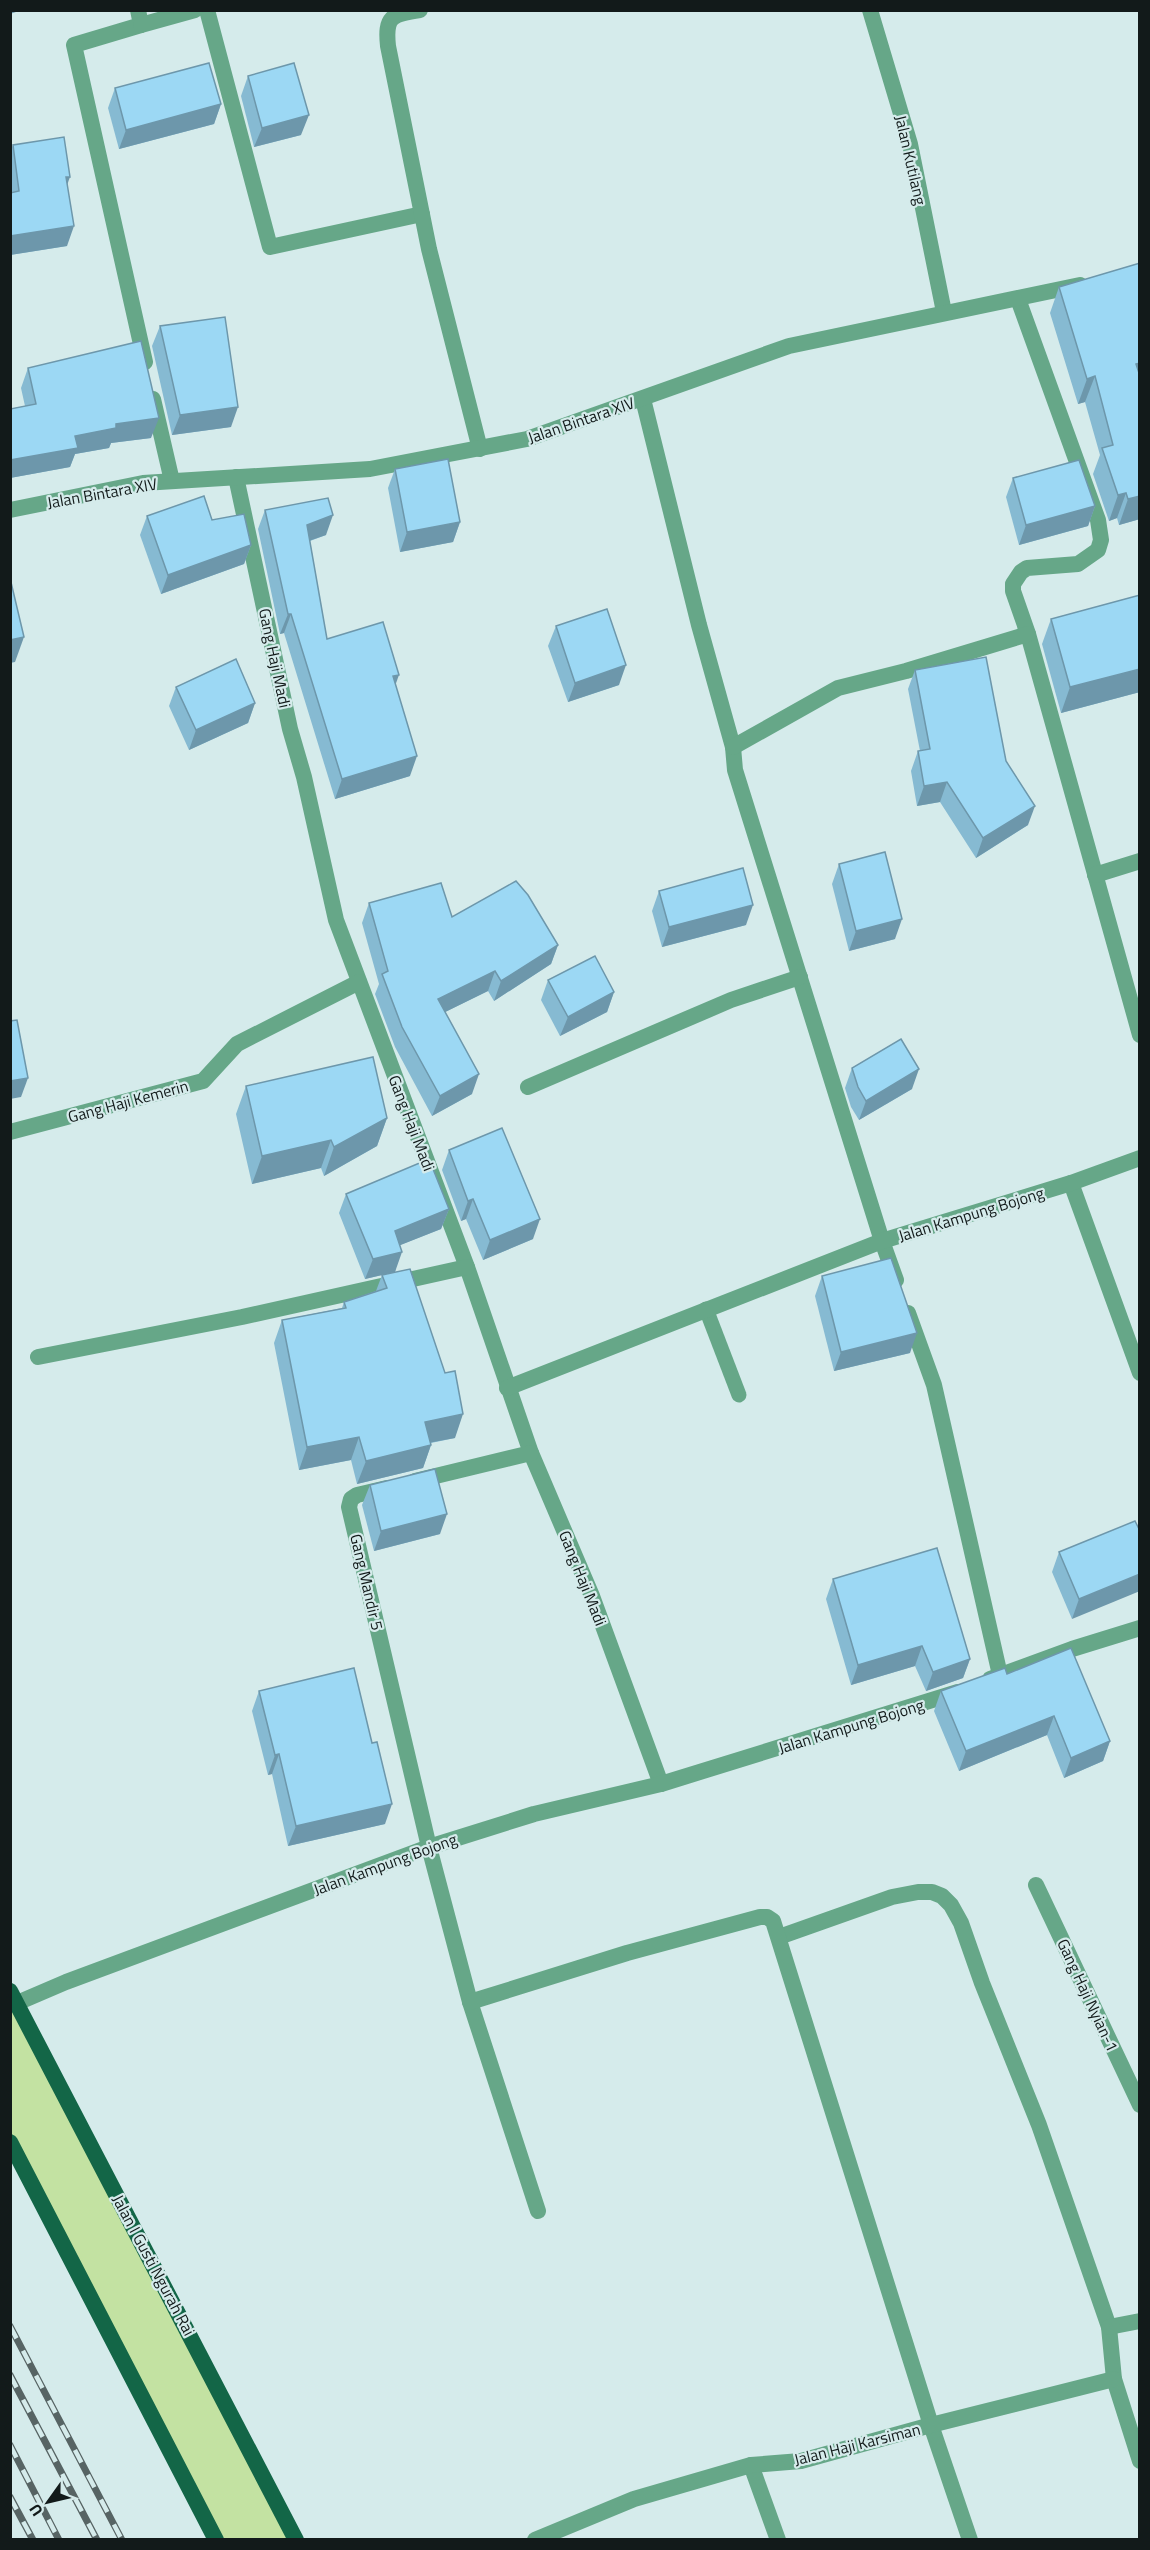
<svg xmlns="http://www.w3.org/2000/svg" width="1150" height="2550" font-family="'Titillium Web',sans-serif">
	<style>
		.green { fill: #c3e2a2 }
		.lines { fill: none; stroke-linecap: round; stroke-linejoin: round }
		.service { stroke: #66a788; stroke-width: 15 }
		.minor { stroke: #66a788; stroke-width: 16 }
		.primary { stroke: #136647; stroke-width: 16 }
		.rail-casing { stroke: #576464; stroke-width: 7 }
		.rail { stroke: #d5ebeb; stroke-width: 4.5; stroke-dasharray: 14; stroke-linecap: butt }
		.wall { fill: #86bad2 }
		.shaded-wall { fill: #6d97ab }
		.building { fill: #9cd8f4; stroke: #6d97ab; stroke-width: 1.5 }
		.labels { text-anchor: middle; dominant-baseline: central; stroke-width: 4.5; stroke-linejoin: round; paint-order: stroke }
		.street-label { font-size: 16px; fill: #121a1a; stroke: #d5ebeb }
	</style>
	<rect width="100%" height="100%" fill="#d5ebeb"/>
	<path class="green" d="M10 1991 296 2539H216L11 2142Z"/>
	<g class="lines">
		<path class="service" d="M706 1309 739 1395"/>
		<g class="minor">
			<path d="M138 10 141 25 74 45 145 362"/>
			<path d="M207 10 270 247 422 214"/>
			<path d="M420 10C391 14 385 17 388 46L429 249 480 449"/>
			<path d="M870 10 910 144 944 312"/>
			<path d="M141 25 195 10"/>
			<path d="M1018 299 1098 520 1101 540 1098 550 1078 564 1027 568 1021 572 1013 584V591L1028 634 1140 1035"/>
			<path d="M153 399 172 481"/>
			<path d="M643 399 699 625 733 747 735 770 882 1241 896 1280"/>
			<path d="M236 477 290 729 304 777 336 920 467 1267 531 1453 592 1596 661 1784"/>
			<path d="M10 510 143 483 370 469 527 439 789 346 1080 285"/>
			<path d="M733 747 838 688 906 671 1028 634"/>
			<path d="M1095 875 1140 861"/>
			<path d="M528 1087 731 1000 800 977"/>
			<path d="M10 1132 203 1081 237 1044 359 982"/>
			<path d="M1071 1183 1140 1373"/>
			<path d="M908 1313 934 1385 1000 1675"/>
			<path d="M38 1357 242 1317 467 1267"/>
			<path d="M507 1388 882 1241 1071 1183 1140 1158"/>
			<path d="M415 1481 531 1453"/>
			<path d="M387 1488 357 1495 351 1499 349 1507 429 1847 470 2002 538 2211"/>
			<path d="M990 1679 1072 1649 1140 1628"/>
			<path d="M1036 1885 1140 2105"/>
			<path d="M779 1937 892 1897 918 1892H932L942 1896 951 1905 961 1923 982 1983 1039 2125 1109 2327 1114 2379 1140 2461"/>
			<path d="M470 2002 627 1953 760 1917H767L773 1921 931 2425 970 2540"/>
			<path d="M17 2003 66 1982 429 1847 534 1814 661 1784 958 1692"/>
			<path d="M1109 2327 1140 2321"/>
			<path d="M751 2465 778 2540"/>
			<path d="M535 2540 634 2499 751 2465 801 2461 931 2425 1114 2379"/>
		</g>
		<g class="primary">
			<path d="M10 1991 296 2540"/>
			<path d="M10 2142 216 2540"/>
		</g>
		<g class="rail-casing">
			<g id="rail">
				<path d="M10 2326 122 2540"/>
				<path d="M10 2375 97 2540"/>
				<path d="M10 2445 59 2540"/>
				<path d="M10 2497 33 2540"/>
			</g>
		</g>
		<use href="#rail" class="rail"/>
	</g>
	<g class="wall">
		<path d="M248 76 301 135 254 147 241 96Z"/>
		<path d="M115 88 221 104 214 124 119 149 108 108Z"/>
		<path d="M13 145 67 186V246L10 255V151Z"/>
		<path d="M1140 263V519L1119 525 1117 518 1109 521 1093 474 1100 455 1085 402 1078 404 1050 313 1059 287Z"/>
		<path d="M160 326 231 427 172 435 152 346Z"/>
		<path d="M28 368 151 438 111 443 109 448 75 454 70 467 10 478V409L25 406 21 388Z"/>
		<path d="M395 469 460 522 453 542 400 552 388 488Z"/>
		<path d="M1013 478 1095 506 1088 526 1019 545 1006 497Z"/>
		<path d="M265 510 326 535 310 541 327 639 395 685 410 776 335 799 284 633 280 634 258 529Z"/>
		<path d="M147 516 251 545 244 564 161 594 140 535Z"/>
		<path d="M1140 595V692L1061 713 1042 644 1051 619Z"/>
		<path d="M556 626 619 685 568 702 548 646Z"/>
		<path d="M915 670 1006 761 1028 825 976 858 940 802 917 806 911 771 918 751H920L908 689Z"/>
		<path d="M176 687 255 703 248 723 189 750 169 706Z"/>
		<path d="M839 864 895 939 849 951 832 884Z"/>
		<path d="M659 891 746 925 662 947 652 911Z"/>
		<path d="M369 903 452 917 558 945 551 964 494 1001 488 991 445 1012 472 1094 432 1116 395 1047 375 994 379 984 362 923Z"/>
		<path d="M548 980 614 992 607 1012 560 1036 541 1000Z"/>
		<path d="M852 1068 912 1089 859 1120 851 1107 845 1088Z"/>
		<path d="M246 1086 387 1118 377 1146 324 1176 321 1168 252 1184 236 1114Z"/>
		<path d="M449 1150 533 1239 483 1260 466 1219 461 1221 442 1170Z"/>
		<path d="M346 1194 449 1209 441 1229 400 1245 395 1272 455 1438 431 1443V1445L423 1468 357 1484 351 1460 299 1470 274 1343 282 1320 342 1308 344 1302 376 1291 382 1275 365 1279 339 1213Z"/>
		<path d="M822 1276 910 1353 834 1371 815 1296Z"/>
		<path d="M370 1485 440 1534 374 1551 362 1505Z"/>
		<path d="M1140 1531 1072 1619 1052 1572 1059 1552Z"/>
		<path d="M833 1579 970 1659 963 1678 926 1691 915 1666 851 1685 826 1599Z"/>
		<path d="M1007 1674 1110 1741 1103 1761 1064 1778 1047 1735 959 1771 934 1711 941 1691Z"/>
		<path d="M259 1691 385 1824 288 1846 272 1774 268 1775 252 1711Z"/>
	</g>
	<g class="shaded-wall">
		<path d="M10 10H22L10 14Z"/>
		<path d="M221 104 214 124 119 149 126 130Z"/>
		<path d="M309 115 301 135 254 147 262 128Z"/>
		<path d="M66 177H70L63 196Z"/>
		<path d="M74 226 67 246 10 255V236Z"/>
		<path d="M1140 363V386L1136 364Z"/>
		<path d="M1095 376 1085 402 1078 404 1087 379Z"/>
		<path d="M238 407 231 427 172 435 180 415Z"/>
		<path d="M159 418 151 438 111 443 109 448 75 454 70 467 10 478V460L75 436 116 424Z"/>
		<path d="M1126 493 1117 518 1109 521 1118 495Z"/>
		<path d="M1140 496V519L1119 525 1128 499Z"/>
		<path d="M1095 506 1088 526 1019 545 1026 525Z"/>
		<path d="M333 515 326 535 300 544 307 525Z"/>
		<path d="M460 522 453 542 400 552 407 532Z"/>
		<path d="M251 545 244 564 161 594 168 575Z"/>
		<path d="M288 614H291L284 633 280 634Z"/>
		<path d="M24 637 15 662 10 663V640Z"/>
		<path d="M626 665 619 685 568 702 575 683Z"/>
		<path d="M1140 669V692L1061 713 1070 687Z"/>
		<path d="M399 675 392 694 393 676Z"/>
		<path d="M255 703 248 723 189 750 196 730Z"/>
		<path d="M417 756 410 776 335 799 342 779Z"/>
		<path d="M947 782 940 802 917 806 924 786Z"/>
		<path d="M1035 806 1028 825 976 858 983 838Z"/>
		<path d="M753 905 746 925 662 947 669 927Z"/>
		<path d="M902 919 895 939 849 951 856 931Z"/>
		<path d="M558 945 551 964 494 1001 501 981Z"/>
		<path d="M495 971 488 991 431 1019 438 999Z"/>
		<path d="M614 992 607 1012 560 1036 568 1017Z"/>
		<path d="M919 1069 912 1089 859 1120 866 1101Z"/>
		<path d="M479 1074 472 1094 432 1116 440 1096Z"/>
		<path d="M28 1078 21 1097 10 1099V1081Z"/>
		<path d="M387 1118 377 1146 324 1176 334 1147Z"/>
		<path d="M331 1140 321 1168 252 1184 262 1156Z"/>
		<path d="M473 1199 466 1219 461 1221 468 1201Z"/>
		<path d="M449 1209 441 1229 388 1250 395 1231Z"/>
		<path d="M540 1219 533 1239 483 1260 490 1240Z"/>
		<path d="M402 1252 395 1272 365 1279 373 1259Z"/>
		<path d="M917 1333 910 1353 834 1371 841 1352Z"/>
		<path d="M463 1414 455 1438 417 1445 425 1422Z"/>
		<path d="M359 1437 351 1460 299 1470 307 1447Z"/>
		<path d="M431 1445 423 1468 357 1484 366 1461Z"/>
		<path d="M447 1514 440 1534 374 1551 381 1531Z"/>
		<path d="M1140 1574V1591L1072 1619 1079 1599Z"/>
		<path d="M922 1646 915 1666 851 1685 858 1665Z"/>
		<path d="M970 1659 963 1678 926 1691 933 1672Z"/>
		<path d="M1054 1716 1047 1735 959 1771 966 1751Z"/>
		<path d="M1110 1741 1103 1761 1064 1778 1071 1758Z"/>
		<path d="M279 1754 272 1774 268 1775 275 1755Z"/>
		<path d="M392 1804 385 1824 288 1846 296 1826Z"/>
	</g>
	<g class="building">
		<path d="M209 63 221 104 126 130 115 88Z"/>
		<path d="M294 63 309 115 262 128 248 76Z"/>
		<path d="M64 137 70 177H66L74 226 10 236V193L19 191 13 145Z"/>
		<path d="M1140 263V363L1136 364 1140 376V496L1128 499 1126 493 1118 495 1102 448 1113 445 1095 376 1087 379 1059 287Z"/>
		<path d="M225 317 238 407 180 415 160 326Z"/>
		<path d="M141 341 159 418 116 424V428L75 436 78 448 10 460V409L36 404 28 368Z"/>
		<path d="M448 459 460 522 407 532 395 469Z"/>
		<path d="M1079 460 1095 506 1026 525 1013 478Z"/>
		<path d="M204 496 212 520 244 514 251 545 168 575 147 516Z"/>
		<path d="M328 498 333 515 307 525 327 639 383 622 399 675 393 676 417 756 342 779 291 614H288L265 510Z"/>
		<path d="M10 578 24 637 10 640Z"/>
		<path d="M1140 595V669L1070 687 1051 619Z"/>
		<path d="M607 609 626 665 575 683 556 626Z"/>
		<path d="M986 657 1006 761 1035 806 983 838 947 782 924 786 918 751 930 749 915 670Z"/>
		<path d="M236 659 255 703 196 730 176 687Z"/>
		<path d="M885 852 902 919 856 931 839 864Z"/>
		<path d="M743 868 753 905 669 927 659 891Z"/>
		<path d="M516 881 528 895 558 945 501 981 495 971 438 999 479 1074 440 1096 402 1027 382 974 388 971 369 903 441 883 452 917Z"/>
		<path d="M595 956 614 992 568 1017 548 980Z"/>
		<path d="M17 1020 28 1078 10 1081V1021Z"/>
		<path d="M901 1039 919 1069 866 1101 858 1087 852 1068Z"/>
		<path d="M373 1057 387 1118 334 1147 331 1140 262 1156 246 1086Z"/>
		<path d="M502 1128 540 1219 490 1240 473 1199 468 1201 449 1150Z"/>
		<path d="M429 1159 449 1209 395 1231 402 1252 373 1259 346 1194Z"/>
		<path d="M891 1258 917 1333 841 1352 822 1276Z"/>
		<path d="M410 1269 445 1373 455 1371 463 1414 425 1422 431 1445 366 1461 359 1437 307 1447 282 1320 346 1308 344 1302 387 1288 382 1275Z"/>
		<path d="M435 1469 447 1514 381 1531 370 1485Z"/>
		<path d="M1135 1521 1140 1531V1574L1079 1599 1059 1552Z"/>
		<path d="M937 1548 970 1659 933 1672 922 1646 858 1665 833 1579Z"/>
		<path d="M1071 1648 1110 1741 1071 1758 1054 1716 966 1751 941 1691 1005 1668 1007 1674Z"/>
		<path d="M354 1668 372 1743 377 1742 392 1804 296 1826 279 1754 275 1755 259 1691Z"/>
	</g>
	<g class="labels">
		<g class="street-label">
			<text transform="translate(911 160) rotate(77)">Jalan Kutilang</text>
			<text transform="translate(581 420) rotate(-19)">Jalan Bintara XIV</text>
			<text transform="translate(102 493) rotate(-10)">Jalan Bintara XIV</text>
			<text transform="translate(275 658) rotate(78)">Gang Haji Madi</text>
			<text transform="translate(128 1101) rotate(-15)">Gang Haji Kemerin</text>
			<text transform="translate(412 1123) rotate(69)">Gang Haji Madi</text>
			<text transform="translate(971 1214) rotate(-17)">Jalan Kampung Bojong</text>
			<text transform="translate(583 1578) rotate(68)">Gang Haji Madi</text>
			<text transform="translate(367 1582) rotate(77)">Gang Mandir 5</text>
			<text transform="translate(851 1726) rotate(-17)">Jalan Kampung Bojong</text>
			<text transform="translate(385 1864) rotate(-20)">Jalan Kampung Bojong</text>
			<text transform="translate(1088 1995) rotate(65)">Gang Haji Nyian-1</text>
			<text transform="translate(154 2265) rotate(62)">Jalan I Gusti Ngurah Rai</text>
			<text transform="translate(857 2444) rotate(-14)">Jalan Haji Karsiman</text>
		</g>
	</g>
	<rect width="1150" height="2550" fill="none" stroke="#121a1a" stroke-width="24"/>
	<g transform="translate(48 2502) rotate(236)" stroke="#d5ebeb" stroke-width="4.5" paint-order="stroke">
	<path d="M0-4.5L10 22L0 15L-10 22Z" fill="#121a1a"/>
	<text y="-9" font-size="16" font-weight="bold" text-anchor="middle" fill="#121a1a">U</text>
	</g>
</svg>
